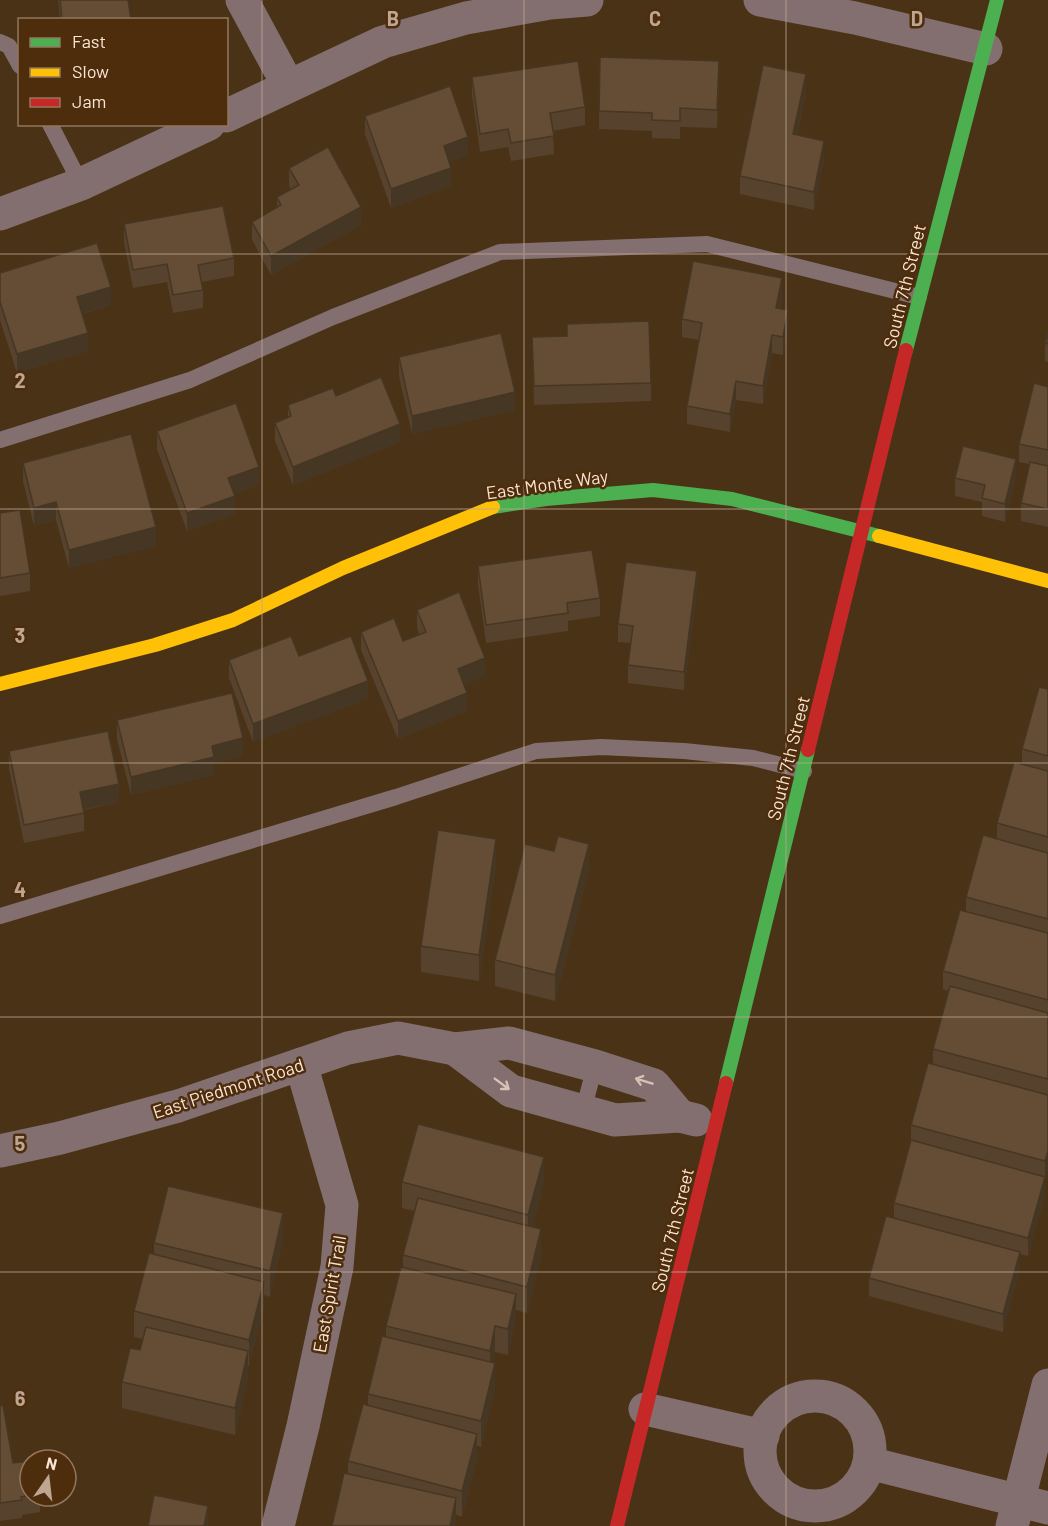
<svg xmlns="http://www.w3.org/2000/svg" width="1048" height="1526" font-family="Barlow,sans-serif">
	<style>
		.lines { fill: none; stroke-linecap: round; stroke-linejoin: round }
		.lane { stroke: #836f6f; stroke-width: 16 }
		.street { stroke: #836f6f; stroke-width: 33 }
		.fast { stroke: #4caf50; stroke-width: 14 }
		.slow { stroke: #ffc107; stroke-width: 14 }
		.jam { stroke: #c62828; stroke-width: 14 }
		.wall { fill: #56422d }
		.shaded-wall { fill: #463624 }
		.building { fill: #644d34; stroke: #463624; stroke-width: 1.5 }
		.oneway { stroke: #d7c2b6 }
		.grid { fill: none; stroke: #bda692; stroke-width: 1.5; stroke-opacity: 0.55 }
		.labels { text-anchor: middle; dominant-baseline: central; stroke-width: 5; stroke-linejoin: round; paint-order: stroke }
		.street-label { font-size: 18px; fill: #fbe5d4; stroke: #4e2d0d }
		.grid-label { font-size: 20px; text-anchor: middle; font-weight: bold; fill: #bda692; stroke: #4e2d0d; stroke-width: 5; stroke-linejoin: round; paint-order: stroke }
	</style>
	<rect width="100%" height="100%" fill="#4a3216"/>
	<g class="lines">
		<g class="lane">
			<path d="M0 42 9 46 20 66"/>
			<path d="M50 124 81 184"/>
			<path d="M0 440 190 380 333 317 500 252 707 244 919 297"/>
			<path d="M0 916 396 797 536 751 601 747 684 751 753 758 804 771"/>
			<path d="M583 1111 595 1066"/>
		</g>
		<g class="street">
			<path d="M242 0 288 85"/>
			<path d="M760 0 855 18 986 49"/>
			<path d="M226 116 383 42 466 18 550 3 587 0"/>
			<path d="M0 214 81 184 209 124"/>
			<path d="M455 1049 511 1091 615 1120 680 1116 696 1120"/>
			<path d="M0 1151 60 1138 178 1106 348 1048 398 1038 455 1049 509 1043 595 1066 654 1085 680 1116"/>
			<circle cx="815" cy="1451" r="55"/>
			<path d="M645 1409 763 1436"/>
			<path d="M869 1463 1048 1508"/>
			<path d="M278 1526 303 1426 337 1267 342 1205 301 1064"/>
			<path d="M1012 1526 1048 1385"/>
		</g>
		<g class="fast">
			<path d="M906 350 997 0"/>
			<path d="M493 507 546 499 653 490 732 499 879 536"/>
			<path d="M726 1083 808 750"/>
		</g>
		<g class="slow">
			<path d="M879 536 1048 581"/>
			<path d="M0 684 155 645 233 620 343 568 493 507"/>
		</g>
		<g class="jam">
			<path d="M808 750 906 350"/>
			<path d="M617 1526 726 1083"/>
		</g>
	</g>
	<g class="wall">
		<path d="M58 0H128L131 20H60Z"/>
		<path d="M472 77 585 107V125L553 131 554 154 511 161 508 147 480 152 472 95Z"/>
		<path d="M719 79 717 128 680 127V139L652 138V131L599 129V111Z"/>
		<path d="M806 92 797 135 824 159 814 210 740 194V176Z"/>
		<path d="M365 116 468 155 449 162 451 186 391 208 365 134Z"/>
		<path d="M289 168 361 225 271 275 252 240V222L277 208V197L291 189 289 186Z"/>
		<path d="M124 224 234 258V276L202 282 203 290V308L173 313 167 282 133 288 124 242Z"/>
		<path d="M0 273 111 305 82 314 88 351 17 373 0 320Z"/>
		<path d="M782 296 780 309 788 329 783 355 772 353 763 404 736 400 730 432 687 424V406L699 340 682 337V319Z"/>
		<path d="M1048 331V362L1045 361V343Z"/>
		<path d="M532 337 651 383V401L534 405Z"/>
		<path d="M399 357 515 410 412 434 399 376Z"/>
		<path d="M1048 387V527L1021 521V503L1029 464 1019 462V444Z"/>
		<path d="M336 396 400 442 293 485 275 441V423L288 417V405Z"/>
		<path d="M157 431 259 485 234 494 235 514 187 531 157 449Z"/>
		<path d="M23 463 156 546 69 568 56 520 34 526 23 481Z"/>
		<path d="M1016 477 1005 522 982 516V502L955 496V478Z"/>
		<path d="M0 513 30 573V591L0 596Z"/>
		<path d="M478 566 600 598V616L568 621V631L486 643 478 584Z"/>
		<path d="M697 589 684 690 628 683V665L631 643 618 642V624Z"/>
		<path d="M417 610 485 676 464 685 467 711 398 739 361 650V632L403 641 419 634 417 628Z"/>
		<path d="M299 656 368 699 253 742 229 678V660Z"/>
		<path d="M1048 689V1169L1045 1179V1195L1028 1256 1020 1254V1270L1003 1332 869 1296V1278L894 1219V1203L911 1141V1125L933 1065V1049L948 991 943 989V971L966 912V897L997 839V823L1022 764V749Z"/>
		<path d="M117 720 243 756 214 763V775L131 795 117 739Z"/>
		<path d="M9 751 119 802 84 810V831L24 843 9 769Z"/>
		<path d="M496 865 479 981 421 972V946Z"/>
		<path d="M589 870 555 1001 495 986V960Z"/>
		<path d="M402 1182 544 1183 532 1227 541 1256 527 1313 516 1310V1320L508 1355 495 1352 493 1362 495 1389 481 1447 477 1446V1460L462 1517 348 1474V1461L368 1405V1394L386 1337V1326L403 1267V1255L414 1211 402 1208Z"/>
		<path d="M283 1239 270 1297 264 1295V1308L249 1366H248V1377L235 1435 122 1408V1382L140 1350 143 1339 134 1337V1311L154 1254V1243Z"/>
		<path d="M0 1406 13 1463 30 1461V1496H40V1512L22 1515V1518L0 1521Z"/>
	</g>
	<g class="shaded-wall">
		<path d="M806 74V92L793 152V134Z"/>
		<path d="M468 137V155L444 164V146Z"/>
		<path d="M824 141V159L814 210V192Z"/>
		<path d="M451 168V186L391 208V189Z"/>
		<path d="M361 207V225L271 275V256Z"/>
		<path d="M782 278V296L776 326V308Z"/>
		<path d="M111 287V305L77 315V297Z"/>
		<path d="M788 310V329L783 355V337Z"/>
		<path d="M88 333V351L17 373V354Z"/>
		<path d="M772 335V353L763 404V386Z"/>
		<path d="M736 381V400L730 432V414Z"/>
		<path d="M515 392V410L412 434V416Z"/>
		<path d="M400 424V442L293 485V467Z"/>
		<path d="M1016 459V477L1005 522V504Z"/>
		<path d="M259 467V485L228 496V478Z"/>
		<path d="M235 496V514L187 531V513Z"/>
		<path d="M56 502V520L34 526V508Z"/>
		<path d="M156 527V546L69 568V550Z"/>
		<path d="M697 571V589L684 690V672Z"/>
		<path d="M485 658V676L458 688V669Z"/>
		<path d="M368 681V699L253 742V724Z"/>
		<path d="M467 693V711L398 739V721Z"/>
		<path d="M243 738V756L214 763V775L131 795V777L212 746Z"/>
		<path d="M119 784V802L80 810V792Z"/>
		<path d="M496 839V865L479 981V955Z"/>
		<path d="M589 844V870L555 1001V975Z"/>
		<path d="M1048 1151V1169L1045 1179V1161Z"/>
		<path d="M544 1157V1183L528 1241V1215Z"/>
		<path d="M1045 1177V1195L1028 1256V1238Z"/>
		<path d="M283 1213V1239L270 1297V1271Z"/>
		<path d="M541 1229V1256L527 1313V1287Z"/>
		<path d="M1020 1252V1270L1003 1332V1314Z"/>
		<path d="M264 1282V1308L249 1366V1340Z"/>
		<path d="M516 1294V1320L508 1355V1329Z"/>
		<path d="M495 1326V1352L490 1377V1351Z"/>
		<path d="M248 1351V1377L235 1435V1408Z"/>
		<path d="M495 1363V1389L481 1447V1421Z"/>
		<path d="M477 1434V1460L462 1517V1491Z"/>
		<path d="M456 1498V1526H450Z"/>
		<path d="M208 1506V1526H204Z"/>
	</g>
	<g class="building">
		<path d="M60 0H128L131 20H62Z"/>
		<path d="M600 57 719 61 717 110 680 108V121L652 120V113L599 111Z"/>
		<path d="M578 61 585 107 550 113 554 136 511 143 508 129 480 134 472 77Z"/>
		<path d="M763 65 806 74 793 134 824 141 814 192 740 176Z"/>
		<path d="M450 86 468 137 444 146 451 168 391 189 365 116Z"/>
		<path d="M328 147 361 207 271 256 252 222 281 205 277 197 299 185 289 168Z"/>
		<path d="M223 206 234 258 198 265 203 290 173 295 167 264 133 270 124 224Z"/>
		<path d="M97 243 111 287 77 297 88 333 17 354 0 302V273Z"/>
		<path d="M693 261 782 278 776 308 788 310 783 337 772 335 763 386 736 381 730 414 687 406 702 323 682 319Z"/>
		<path d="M649 321 651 383 534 386 532 337 567 336V324Z"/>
		<path d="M1048 331V344L1045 343Z"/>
		<path d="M501 333 515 392 412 416 399 357Z"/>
		<path d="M381 377 400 424 293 467 275 423 291 416 288 405 333 388 336 396Z"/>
		<path d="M1034 383 1048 387V450L1019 444Z"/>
		<path d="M236 403 259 467 228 478 235 496 187 513 157 431Z"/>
		<path d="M131 434 156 527 69 550 56 502 34 508 23 463Z"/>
		<path d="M963 446 1016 459 1005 504 982 498 985 485 955 478Z"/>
		<path d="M1030 462 1048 466V509L1021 503Z"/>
		<path d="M20 510 30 573 0 578V513Z"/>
		<path d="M592 550 600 598 567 603 568 613 486 625 478 566Z"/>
		<path d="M626 562 697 571 684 672 628 665 633 626 618 624Z"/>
		<path d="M459 592 485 658 458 669 467 693 398 721 361 632 394 618 403 641 426 632 417 610Z"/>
		<path d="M291 636 299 656 351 636 368 681 253 724 229 660Z"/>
		<path d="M1039 687 1048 689V756L1022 749Z"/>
		<path d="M232 693 243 738 212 746 214 757 131 777 117 720Z"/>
		<path d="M108 731 119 784 80 792 84 813 24 825 9 751Z"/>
		<path d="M1014 762 1048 771V837L997 823Z"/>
		<path d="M438 830 496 839 479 955 421 946Z"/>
		<path d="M983 835 1048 853V919L966 897Z"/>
		<path d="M558 836 589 844 555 975 495 960 525 844 554 851Z"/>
		<path d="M960 910 1048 933V1000L943 971Z"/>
		<path d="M950 986 1048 1013V1079L933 1049Z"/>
		<path d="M928 1063 1048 1095V1151L1045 1161 911 1125Z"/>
		<path d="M418 1124 544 1157 528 1215 402 1182Z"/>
		<path d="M911 1140 1045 1177 1028 1238 894 1203Z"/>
		<path d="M168 1186 283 1213 270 1271 154 1243Z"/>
		<path d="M418 1198 541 1229 527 1287 403 1255Z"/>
		<path d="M886 1216 1020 1252 1003 1314 869 1278Z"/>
		<path d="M149 1253 264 1282 249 1340 134 1311Z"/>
		<path d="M401 1267 516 1294 508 1329 495 1326 490 1351 386 1326Z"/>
		<path d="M146 1327 248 1351 235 1408 122 1382 130 1348 140 1350Z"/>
		<path d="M382 1336 495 1363 481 1421 368 1394Z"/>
		<path d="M363 1404 477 1434 462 1491 348 1461Z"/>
		<path d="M3 1405 13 1463 30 1461V1495L21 1497 22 1500 0 1503V1406Z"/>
		<path d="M344 1473 456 1498 450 1526H332Z"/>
		<path d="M154 1495 208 1506 204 1526H148Z"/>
	</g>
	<defs><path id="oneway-shaft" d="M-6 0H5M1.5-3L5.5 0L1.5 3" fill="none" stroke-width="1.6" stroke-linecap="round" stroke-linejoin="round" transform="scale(1.5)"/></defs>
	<g class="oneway">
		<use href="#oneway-shaft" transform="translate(644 1081) rotate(-163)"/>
		<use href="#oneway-shaft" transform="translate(502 1084) rotate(37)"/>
	</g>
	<path class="grid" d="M262 0V1526M524 0V1526M786 0V1526M0 254H1048M0 509H1048M0 763H1048M0 1017H1048M0 1272H1048"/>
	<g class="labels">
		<g class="street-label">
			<text transform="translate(904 286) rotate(-76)">South 7th Street</text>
			<text transform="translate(547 484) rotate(-8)">East Monte Way</text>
			<text transform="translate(788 758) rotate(-76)">South 7th Street</text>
			<text transform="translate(228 1088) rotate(-18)">East Piedmont Road</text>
			<text transform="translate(672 1230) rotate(-76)">South 7th Street</text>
			<text transform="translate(329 1294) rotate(-80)">East Spirit Trail</text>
		</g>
	</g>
	<g class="grid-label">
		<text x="393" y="26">B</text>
		<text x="655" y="26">C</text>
		<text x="917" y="26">D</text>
		<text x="20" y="388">2</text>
		<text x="20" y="643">3</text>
		<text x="20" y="897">4</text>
		<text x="20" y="1151">5</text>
		<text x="20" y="1406">6</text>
	</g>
	<rect x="18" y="18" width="210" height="108" fill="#4e2d0d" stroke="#93775d" stroke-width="1.5"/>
	<rect x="30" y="38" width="30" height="9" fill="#4caf50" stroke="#93775d" stroke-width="1.5"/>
	<text x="72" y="48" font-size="18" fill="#fbe5d4">Fast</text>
	<rect x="30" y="68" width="30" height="9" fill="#ffc107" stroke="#93775d" stroke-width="1.5"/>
	<text x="72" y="78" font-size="18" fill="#fbe5d4">Slow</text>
	<rect x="30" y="98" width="30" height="9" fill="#c62828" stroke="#93775d" stroke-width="1.5"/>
	<text x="72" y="108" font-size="18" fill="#fbe5d4">Jam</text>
	<g transform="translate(48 1478) rotate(14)"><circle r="28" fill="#4e2d0d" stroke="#93775d" stroke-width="1.5"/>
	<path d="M0-4.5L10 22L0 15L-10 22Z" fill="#bda692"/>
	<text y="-9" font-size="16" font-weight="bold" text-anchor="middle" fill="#fbe5d4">N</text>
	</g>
</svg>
